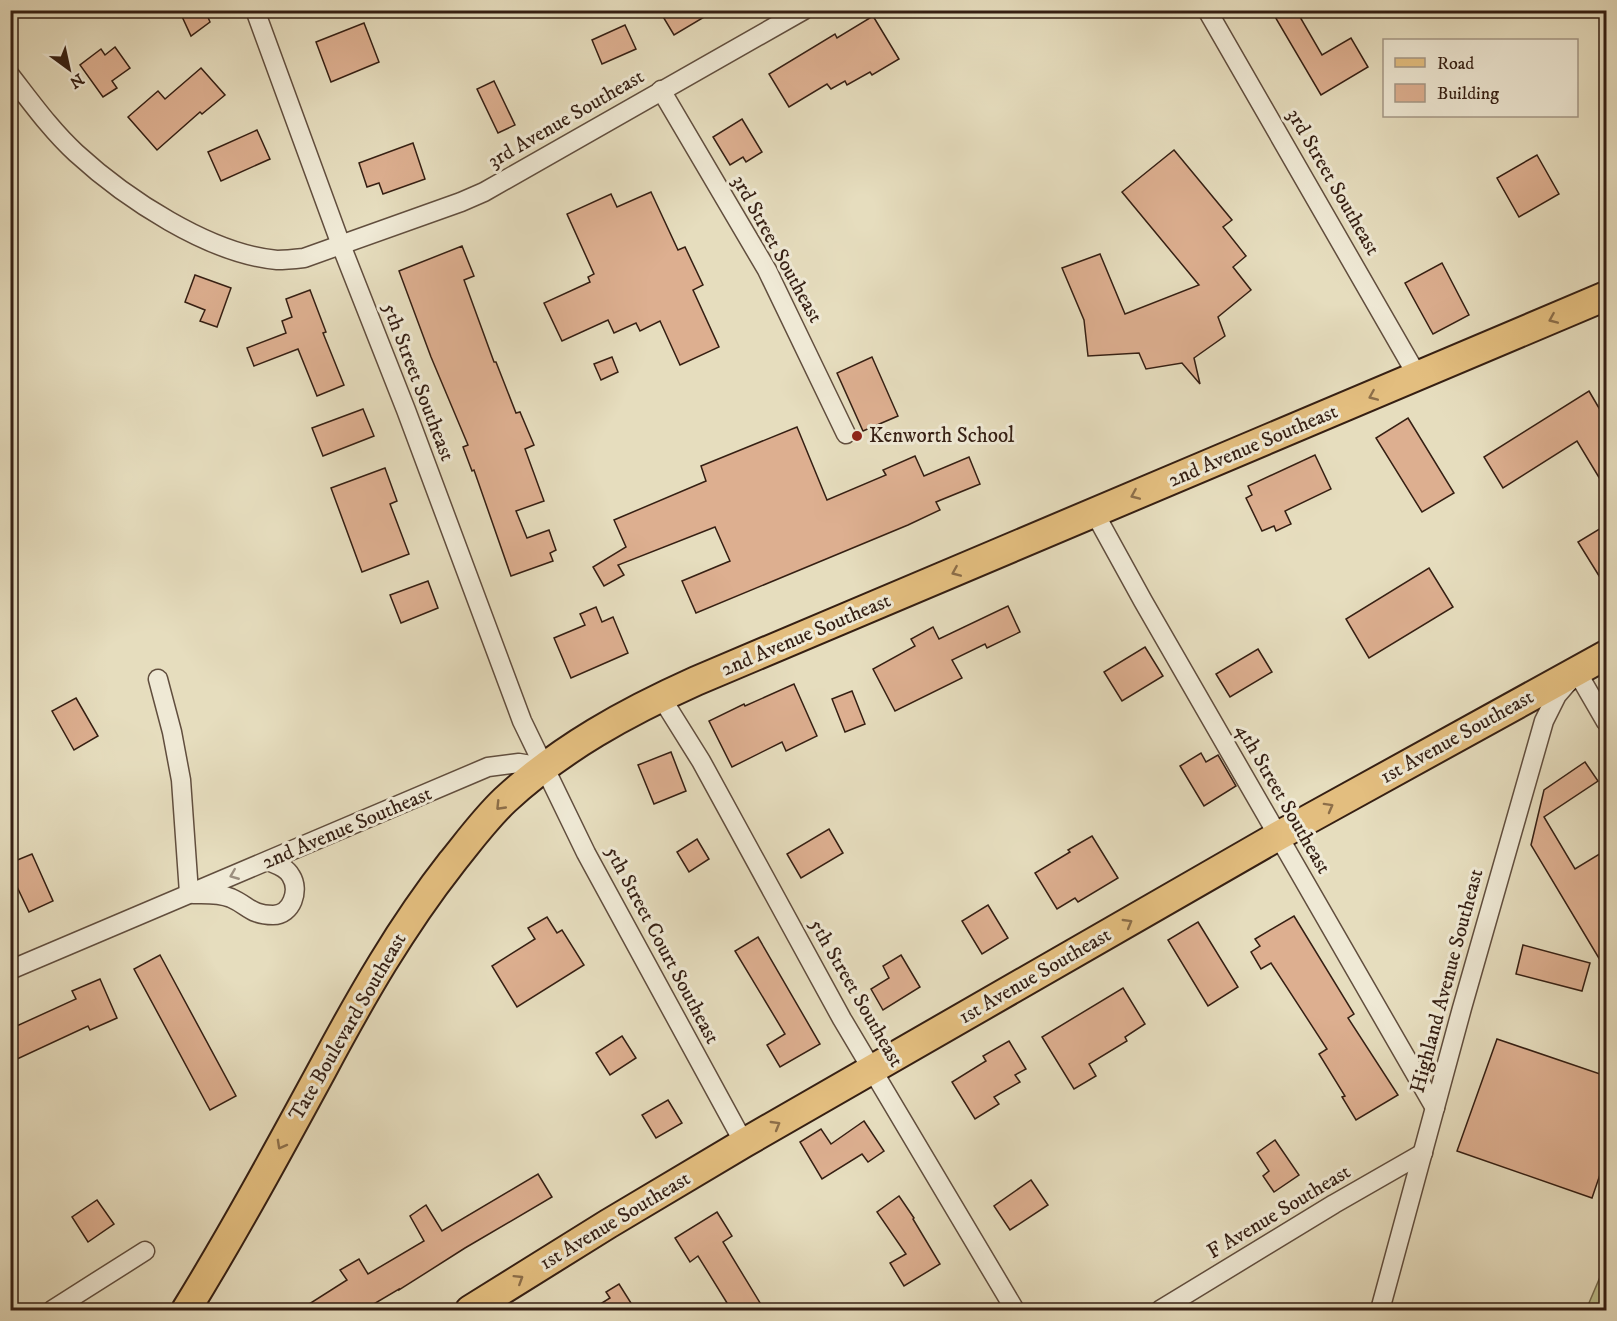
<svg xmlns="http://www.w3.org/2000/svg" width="1617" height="1321" font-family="'IM FELL DW Pica',serif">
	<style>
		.green { fill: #bdbf8c; stroke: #796f50; stroke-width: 1.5 }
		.building { fill: #ddaf90; stroke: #351f13; stroke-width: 1.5 }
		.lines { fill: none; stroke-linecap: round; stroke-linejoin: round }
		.minor-casing { stroke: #614e3e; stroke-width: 21 }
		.primary-casing { stroke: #351f13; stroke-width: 32 }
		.minor { stroke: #efe9d5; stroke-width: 18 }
		.primary { stroke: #e3be7f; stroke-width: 28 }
		.oneway { stroke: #8c6e49 }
		.oneway2 { stroke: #9b8e7e }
		.poi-dot { fill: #8f2418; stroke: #efe9d5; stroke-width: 2 }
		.labels { text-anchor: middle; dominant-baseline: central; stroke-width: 6; stroke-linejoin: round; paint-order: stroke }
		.street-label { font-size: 21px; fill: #351f13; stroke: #efe9d5 }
		.poi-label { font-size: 21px; fill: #351f13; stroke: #efe9d5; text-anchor: start }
	</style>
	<rect width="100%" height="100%" fill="#e6ddbe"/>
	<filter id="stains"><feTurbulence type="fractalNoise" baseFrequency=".00333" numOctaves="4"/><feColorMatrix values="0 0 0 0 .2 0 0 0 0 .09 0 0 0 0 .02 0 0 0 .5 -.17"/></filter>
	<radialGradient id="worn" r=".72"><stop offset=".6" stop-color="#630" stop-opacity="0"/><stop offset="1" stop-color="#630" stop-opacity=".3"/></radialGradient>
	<path class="green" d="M1606 1263V1310H1586Z"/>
	<g class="building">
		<path d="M179 10H205L210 22 191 36Z"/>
		<path d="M659 10H716L674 35Z"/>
		<path d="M1271 10H1296L1322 55 1351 38 1368 67 1321 95Z"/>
		<path d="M873 16 899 59 872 75 870 72 847 85 845 81 831 89 827 84 789 107 769 74 835 34 837 38Z"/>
		<path d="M364 23 379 62 331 82 316 42Z"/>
		<path d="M625 25 636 49 602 64 592 40Z"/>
		<path d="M115 47 130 68 112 81 117 88 103 97 80 65 101 49 105 55Z"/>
		<path d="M201 68 225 95 202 114 200 112 157 150 128 117 158 91 165 99Z"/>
		<path d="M494 81 515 125 498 133 477 89Z"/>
		<path d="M742 119 762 152 746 162 743 157 730 165 713 137Z"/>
		<path d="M257 130 270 159 221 181 208 152Z"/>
		<path d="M413 143 425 179 383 194 379 183 367 187 359 163Z"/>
		<path d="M1174 150 1232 220 1223 227 1246 256 1233 267 1251 290 1218 317 1225 336 1194 358 1200 384 1182 363 1146 369 1139 353 1088 356 1084 320 1062 268 1100 254 1125 314 1199 285 1122 192Z"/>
		<path d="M1537 155 1559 194 1519 217 1497 178Z"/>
		<path d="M651 192 678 250 685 247 703 285 693 290 719 347 680 365 660 321 640 331 636 323 614 333 608 320 562 341 544 303 590 282 588 277 594 274 567 214 611 194 617 207Z"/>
		<path d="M462 246 474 276 464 280 494 362H496L516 413 520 412 534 445 525 449 544 501 516 511 527 538 549 530 556 550 550 553 553 561 511 576 474 470 472 471 463 447 468 445 431 357 399 271Z"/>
		<path d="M1442 263 1469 315 1433 334 1405 283Z"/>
		<path d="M195 275 231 288 217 327 200 321 205 310 185 302Z"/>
		<path d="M310 290 326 332 323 333 344 385 317 396 298 349 254 366 247 348 286 333 282 321 292 317 286 299Z"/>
		<path d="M612 357 618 372 601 380 594 364Z"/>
		<path d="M872 357 898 416 863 431 837 373Z"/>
		<path d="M1589 391 1606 420V489L1577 441 1503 488 1484 457Z"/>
		<path d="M363 409 374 436 323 456 312 428Z"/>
		<path d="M1408 418 1454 493 1422 512 1376 438Z"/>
		<path d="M797 427 827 500 886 475 883 470 915 456 924 476 969 457 980 484 936 502 940 510 908 525 696 613 682 581 730 561 715 527 618 565 624 575 604 586 593 567 626 547 614 520 706 481 701 466Z"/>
		<path d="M1315 455 1331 489 1285 511 1291 524 1276 531 1274 526 1262 531 1246 498 1252 495 1248 486Z"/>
		<path d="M385 468 397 501 390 504 409 554 362 572 331 488Z"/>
		<path d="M1606 525V587L1578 542Z"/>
		<path d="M1429 568 1453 607 1369 658 1346 619Z"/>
		<path d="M428 581 438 608 401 623 390 595Z"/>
		<path d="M1008 606 1020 632 987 648 985 644 952 660 962 678 895 711 873 669 915 646 911 639 933 627 939 639Z"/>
		<path d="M596 607 602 622 613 617 628 653 571 678 554 638 585 625 580 614Z"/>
		<path d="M1145 647 1163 676 1122 701 1104 672Z"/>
		<path d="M1258 649 1272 672 1230 697 1216 674Z"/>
		<path d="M794 684 817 736 786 751 782 742 732 767 709 721 744 704 745 706Z"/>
		<path d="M852 691 865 724 845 732 832 699Z"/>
		<path d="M76 698 98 736 74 750 52 711Z"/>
		<path d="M671 752 686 791 654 804 638 765Z"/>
		<path d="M1201 753 1206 762 1218 755 1236 786 1204 806 1180 766Z"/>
		<path d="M1585 762 1598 781 1544 817 1575 869 1606 850V970L1531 845 1544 790Z"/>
		<path d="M829 829 843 853 801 878 787 854Z"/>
		<path d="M1092 836 1118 878 1078 902 1075 898 1057 909 1035 873 1070 852 1068 850Z"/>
		<path d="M697 839 709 859 689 872 677 852Z"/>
		<path d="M32 854 53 901 29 912 10 872V863Z"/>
		<path d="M988 905 1008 938 982 954 962 921Z"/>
		<path d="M1294 916 1354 1014 1348 1018 1398 1095 1356 1120 1342 1097 1345 1096 1319 1054 1327 1049 1271 963 1261 969 1251 952 1260 946 1255 939Z"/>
		<path d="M547 917 557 933 562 930 584 965 517 1007 492 966 535 939 528 928Z"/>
		<path d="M1198 922 1238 987 1208 1006 1168 940Z"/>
		<path d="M758 937 820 1044 780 1067 767 1045 785 1034 735 951Z"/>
		<path d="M1523 945 1590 963 1582 991 1516 974Z"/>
		<path d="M160 955 236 1096 210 1110 134 969Z"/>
		<path d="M901 955 920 987 883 1010 871 989 889 978 883 966Z"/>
		<path d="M100 979 117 1018 90 1030 88 1026 15 1060 10 1050V1029L76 999 72 991Z"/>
		<path d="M1123 988 1145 1024 1125 1037 1127 1041 1089 1064 1096 1076 1074 1089 1042 1037Z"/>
		<path d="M622 1036 636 1058 610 1075 596 1053Z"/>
		<path d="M1497 1039 1606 1076V1157L1592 1198 1457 1151Z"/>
		<path d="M1009 1041 1026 1069 1015 1075 1020 1082 994 1097 999 1104 975 1119 952 1082 986 1061 983 1056Z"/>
		<path d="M668 1100 682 1123 656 1138 642 1115Z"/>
		<path d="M864 1121 884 1151 868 1162 862 1154 822 1179 800 1142 821 1129 831 1144Z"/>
		<path d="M1275 1140 1299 1175 1274 1192 1263 1176 1269 1171 1257 1153Z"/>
		<path d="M538 1174 552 1197 465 1248 399 1290V1289L362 1311H298L347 1280 340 1270 359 1259 368 1274 424 1241 410 1216 426 1205 442 1231Z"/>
		<path d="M1031 1180 1048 1205 1010 1230 994 1206Z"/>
		<path d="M899 1196 914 1218 913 1219 940 1264 904 1286 890 1263 906 1254 877 1212Z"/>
		<path d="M97 1200 114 1224 88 1242 72 1217Z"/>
		<path d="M717 1212 732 1236 723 1242 765 1311H732L698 1256 690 1262 675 1238Z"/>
		<path d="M619 1284 636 1311H589L610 1298 606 1292Z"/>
	</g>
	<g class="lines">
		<g class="minor-casing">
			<g id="minor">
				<path d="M255 10 341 245 406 410 522 721 586 853 744 1143"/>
				<path d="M1207 10 1418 377"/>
				<path d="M10 75C31 102 51 130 76 153 125 198 209 254 277 260 285 260 295 259 304 258L461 202 484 192 804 10"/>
				<path d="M661 90 767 270 846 434"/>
				<path d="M1094 512 1143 601 1435 1108"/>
				<path d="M158 679 172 732 181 780 189 893"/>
				<path d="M661 697 701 761 842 1019 1015 1310"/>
				<path d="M193 894C206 894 219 893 231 898 249 906 251 915 273 915 292 915 300 890 291 876 286 867 277 865 268 861"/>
				<path d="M10 970 488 767 519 763 543 767"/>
				<path d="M52 1310 145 1251"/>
				<path d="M1160 1310 1334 1204 1423 1153"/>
				<path d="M1380 1310 1462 1008 1544 721 1557 695 1577 672 1606 722"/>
			</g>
		</g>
		<g class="primary-casing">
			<g id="primary">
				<path d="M186 1310C234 1232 278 1151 322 1070 361 997 401 927 452 862 469 841 485 819 505 800 561 748 627 712 696 681L1606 296"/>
				<path d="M470 1310 608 1224 744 1143 1278 836 1606 655"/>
			</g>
		</g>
		<use href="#minor" class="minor"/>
		<use href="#primary" class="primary"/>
	</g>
	<defs><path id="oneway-chevron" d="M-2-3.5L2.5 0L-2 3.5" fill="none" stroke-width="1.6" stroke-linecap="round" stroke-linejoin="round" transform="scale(1.5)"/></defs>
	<g class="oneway">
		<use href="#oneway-chevron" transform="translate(1553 319) rotate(157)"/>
		<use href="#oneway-chevron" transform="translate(1373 396) rotate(157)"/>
		<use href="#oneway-chevron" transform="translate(1135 495) rotate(157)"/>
		<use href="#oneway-chevron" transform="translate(956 572) rotate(157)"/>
		<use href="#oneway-chevron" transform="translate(500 806) rotate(134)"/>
		<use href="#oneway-chevron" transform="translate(1329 807) rotate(-29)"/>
		<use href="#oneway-chevron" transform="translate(1128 923) rotate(-30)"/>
		<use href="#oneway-chevron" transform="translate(776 1125) rotate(-30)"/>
		<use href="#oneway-chevron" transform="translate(281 1145) rotate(119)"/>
		<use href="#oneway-chevron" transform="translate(519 1279) rotate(-32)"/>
	</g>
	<use class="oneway2" href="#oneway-chevron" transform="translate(234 875) rotate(158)"/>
	<circle class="poi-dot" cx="857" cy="436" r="6"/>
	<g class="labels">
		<g class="street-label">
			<text transform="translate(566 119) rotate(-30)">3rd Avenue Southeast</text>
			<text transform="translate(1333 182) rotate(60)">3rd Street Southeast</text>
			<text transform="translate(777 249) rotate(61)">3rd Street Southeast</text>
			<text transform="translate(418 382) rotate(69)">5th Street Southeast</text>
			<text transform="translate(1253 446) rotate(-23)">2nd Avenue Southeast</text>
			<text transform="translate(806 635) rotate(-23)">2nd Avenue Southeast</text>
			<text transform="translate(1457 737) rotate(-29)">1st Avenue Southeast</text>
			<text transform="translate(1283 799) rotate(60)">4th Street Southeast</text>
			<text transform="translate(347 828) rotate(-23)">2nd Avenue Southeast</text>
			<text transform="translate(662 945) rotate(62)">5th Street Court Southeast</text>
			<text transform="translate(1035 976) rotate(-30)">1st Avenue Southeast</text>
			<text transform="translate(1447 981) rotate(-75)">Highland Avenue Southeast</text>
			<text transform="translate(856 993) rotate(60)">5th Street Southeast</text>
			<text transform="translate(348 1027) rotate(-60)">Tate Boulevard Southeast</text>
			<text transform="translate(1279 1212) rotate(-31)">F Avenue Southeast</text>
			<text transform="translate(615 1221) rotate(-31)">1st Avenue Southeast</text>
		</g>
		<g class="poi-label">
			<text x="869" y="436">Kenworth School</text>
		</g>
	</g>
	<rect width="1617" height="1321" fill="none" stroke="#e6ddbe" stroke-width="36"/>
	<rect x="12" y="12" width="1593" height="1297" fill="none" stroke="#351f13" stroke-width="3"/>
	<rect x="18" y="18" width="1581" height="1285" fill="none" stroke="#351f13" stroke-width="1.5"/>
	<rect x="1383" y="39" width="195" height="78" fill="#efe9d5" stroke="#a59887" stroke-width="1.5"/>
	<rect x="1395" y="58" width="30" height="9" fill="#e3be7f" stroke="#a59887" stroke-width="1.5"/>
	<text x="1437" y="69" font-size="18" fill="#351f13">Road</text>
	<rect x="1395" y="84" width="30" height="18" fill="#ddaf90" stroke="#a59887" stroke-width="1.5"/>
	<text x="1437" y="99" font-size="18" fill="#351f13">Building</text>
	<g transform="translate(69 69) rotate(147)" stroke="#efe9d5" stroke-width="4.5" paint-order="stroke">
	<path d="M0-4.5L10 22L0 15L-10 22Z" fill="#351f13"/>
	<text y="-9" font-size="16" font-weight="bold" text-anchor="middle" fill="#351f13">N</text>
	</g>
	<rect width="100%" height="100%" filter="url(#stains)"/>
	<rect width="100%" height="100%" fill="url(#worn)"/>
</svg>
